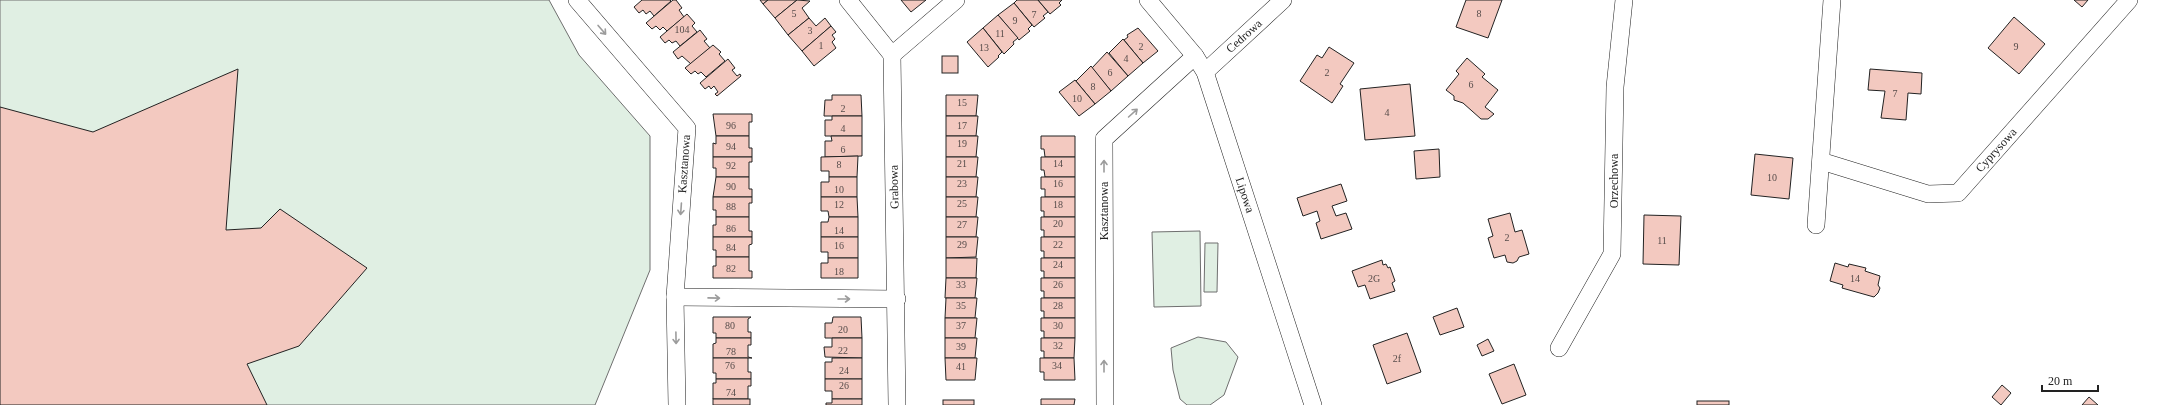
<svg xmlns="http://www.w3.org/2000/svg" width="2182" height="405" font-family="'Times New Roman',serif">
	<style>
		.green { fill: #e0efe3; stroke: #6f6f6f }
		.building { fill: #f3c9c0; stroke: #222 }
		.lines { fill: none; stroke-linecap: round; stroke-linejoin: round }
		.minor-casing { stroke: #222; stroke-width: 18 }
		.minor { stroke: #fff; stroke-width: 17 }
		.oneway { stroke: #9c9c9c }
		.labels { text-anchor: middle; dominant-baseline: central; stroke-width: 3; stroke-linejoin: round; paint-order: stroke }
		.number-label { font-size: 10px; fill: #564c4a }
		.street-label { font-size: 12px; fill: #222; stroke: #fff }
	</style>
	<rect width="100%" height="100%" fill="#fff"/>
	<g class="green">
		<path d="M0 0H549L579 55 650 136V270L595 405H0Z"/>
		<path d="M1200 231 1201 306 1154 307 1152 232Z"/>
		<path d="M1205 243H1218L1217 292H1204Z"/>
		<path d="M1198 337 1226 342 1238 357 1224 395 1210 405H1187L1180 399 1173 370 1171 348Z"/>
	</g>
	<g class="building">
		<path d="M670 0 671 1 654 16 650 11 646 14 643 10 639 13 634 7 642 0Z"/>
		<path d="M673 0H676L682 8 679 10 684 17 667 31 663 27 660 30 656 26 652 29 646 23Z"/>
		<path d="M760 0H768L763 4Z"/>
		<path d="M768 0H797L775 18 763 4Z"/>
		<path d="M797 0 810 1 802 8 809 18 788 35 775 18Z"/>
		<path d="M901 0H926L911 12Z"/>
		<path d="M1017 0H1038L1048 12 1043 16 1045 18 1034 27 1014 3Z"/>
		<path d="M1038 0H1062L1059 3 1061 5 1050 14Z"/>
		<path d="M1466 0H1502L1488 38 1456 27Z"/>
		<path d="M2074 0H2088L2082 7Z"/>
		<path d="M1014 3 1032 25 1028 29 1030 31 1019 40 998 15Z"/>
		<path d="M687 14 695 23 692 26 697 32 680 46 676 41 672 43 669 40 665 43 660 37Z"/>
		<path d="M998 15 1018 38 1013 42 1014 44 1004 54 983 28Z"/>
		<path d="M2014 17 2045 44 2019 74 1988 48Z"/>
		<path d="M809 18 816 26 825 18 831 26 802 51 788 35Z"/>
		<path d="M831 26 836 32 832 35 835 39 832 42 836 48 814 66 802 51Z"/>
		<path d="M983 28 1002 52 998 56 999 57 988 67 967 42Z"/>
		<path d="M1138 28 1158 51 1143 63 1124 40 1128 37 1127 35Z"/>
		<path d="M700 30 707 39 704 41 710 48 691 64 682 56 678 59 673 52Z"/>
		<path d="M1123 39 1143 63 1128 76 1109 53Z"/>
		<path d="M713 45 721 52 719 54 725 61 706 77 701 72 698 74 695 71 691 74 685 68Z"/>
		<path d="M1329 47 1354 63 1340 84 1343 86 1332 103 1300 81 1317 55 1322 58Z"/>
		<path d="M1107 52 1128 76 1111 91 1092 68Z"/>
		<rect x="942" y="56" width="16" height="17"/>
		<path d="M1467 58 1485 74 1482 77 1498 90 1485 107 1494 114 1488 119H1481L1463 103 1454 100V96L1446 90 1459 74 1456 71Z"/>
		<path d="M728 59 735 68 732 70 737 76 740 74 741 76 717 96 715 94 718 92 714 86 711 89 709 86 705 89 700 83Z"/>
		<path d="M1091 66 1111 91 1095 104 1076 81Z"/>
		<path d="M238 69 226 230 261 228 280 209 367 268 299 346 247 364 267 405H0V107L93 132Z"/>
		<path d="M1870 69 1922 73 1921 94 1908 93 1906 120 1881 118 1885 91 1868 90Z"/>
		<path d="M1075 80 1095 104 1079 116 1059 92Z"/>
		<path d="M1410 84 1415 136 1365 140 1360 89Z"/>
		<path d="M832 95H861L862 116H824L825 100H832Z"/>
		<path d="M946 95H978L976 116H946Z"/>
		<path d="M713 114H752V122H749V136H716Z"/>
		<path d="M832 116H862V136H825V120H832Z"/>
		<path d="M946 116H978L976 136H946Z"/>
		<path d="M716 136H749V148H752V157H713V143L716 144Z"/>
		<path d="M831 136H862V156L825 157V141H832Z"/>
		<path d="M946 136H978L976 157H946Z"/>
		<path d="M1041 136H1075V157H1045L1044 149H1041Z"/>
		<path d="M1439 149 1440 177 1416 179 1414 151Z"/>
		<path d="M1755 154 1793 158 1789 199 1751 195Z"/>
		<path d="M858 156 857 177H829V171H821V157Z"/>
		<path d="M713 157H752V162H749V177H716V168H713Z"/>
		<path d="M946 157H978L976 177H946Z"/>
		<path d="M1041 157H1075V177H1045L1044 170H1041Z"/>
		<path d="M716 177H749V189H752V197H713Z"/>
		<path d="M829 177H857V197H821V182H829Z"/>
		<path d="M946 177H978L976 197H946Z"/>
		<path d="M1041 177H1075V197H1045V189H1041Z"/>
		<path d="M1341 184 1347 201 1332 206 1336 216 1346 213 1352 229 1321 239 1316 223 1320 221 1317 211 1303 216 1297 198Z"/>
		<path d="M713 197H752V203H749V217H716V210H713Z"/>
		<path d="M821 197H857L858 217H829L828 211H821Z"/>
		<path d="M946 197H978L976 217H946Z"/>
		<path d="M1041 197H1075V217H1044V211H1041Z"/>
		<path d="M1510 213 1515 232 1522 230 1529 254 1519 257 1517 261 1513 263 1507 262 1505 255 1494 258 1488 238 1493 236 1488 219Z"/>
		<path d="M1644 215 1681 216 1679 265 1643 264Z"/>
		<path d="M716 217H749V231H752V237H713V225H716Z"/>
		<path d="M829 217H858V237H821V222H828Z"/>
		<path d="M946 217H978L976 237H946Z"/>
		<path d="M1041 217H1075V237H1044V230H1041Z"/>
		<path d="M713 237H752V244L749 245V257H716V250H713Z"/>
		<path d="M821 237H858V258H828V252H821Z"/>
		<path d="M946 237H978L976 257 946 258Z"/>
		<path d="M1041 237H1075V258H1044V251H1041Z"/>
		<path d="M716 257H749V271H752V278H713V266H716Z"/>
		<path d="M828 258H858V278H821V263H828Z"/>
		<path d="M946 258H977L976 278H946Z"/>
		<path d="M1041 258H1075V278H1044V271H1041Z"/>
		<path d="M1382 260 1383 265 1386 264 1388 268 1390 267 1395 281 1392 283 1395 291 1370 299 1365 285 1358 287 1352 271Z"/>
		<path d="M1835 263 1848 267 1849 264 1866 268 1865 271 1880 276 1878 285 1880 288 1878 293 1874 297 1842 288 1843 285 1830 281Z"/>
		<path d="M946 278H977L975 298H945Z"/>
		<path d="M1041 278H1075V298H1044V291H1041Z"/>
		<path d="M946 298H977L975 318H945Z"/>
		<path d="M1041 298H1075V318H1044V311H1041Z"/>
		<path d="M1457 308 1464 327 1440 335 1433 317Z"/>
		<path d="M713 317H751L748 319V332H751V338H716V333H713Z"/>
		<path d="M833 317H861L862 338H825V323H832Z"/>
		<path d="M945 318H977L975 338H945Z"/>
		<path d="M1041 318H1075V338H1044V331H1041Z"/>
		<path d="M1407 333 1421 372 1387 384 1373 345Z"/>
		<path d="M716 338H751V345H748V357L752 358H713V344L716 343Z"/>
		<path d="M832 338H862V358L825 357 824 347H832Z"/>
		<path d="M945 338H977L975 358H945Z"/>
		<path d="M1041 338H1075L1074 358H1044V351H1041Z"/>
		<path d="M1488 339 1494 351 1482 356 1477 345Z"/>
		<path d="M713 358H748V372H751V379H716V373H713Z"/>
		<path d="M832 358H862V379H825V362H832Z"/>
		<path d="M945 358H977L975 380H946Z"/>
		<path d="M1040 358H1074L1075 380H1044V372H1040Z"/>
		<path d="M1514 364 1526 395 1502 404 1489 374Z"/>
		<path d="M716 379H751V386H748V399H713V383H716Z"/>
		<path d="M825 379H862V399H832V391H825Z"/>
		<path d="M2002 385 2011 393 2001 405 1992 397Z"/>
		<path d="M2089 397 2098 405H2082Z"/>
		<rect x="713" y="399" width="37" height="6"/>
		<path d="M832 399H862V405H826V403H832Z"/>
		<path d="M1041 399H1075L1074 405H1041Z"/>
		<rect x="943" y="400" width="31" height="5"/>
		<rect x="1697" y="401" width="32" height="4"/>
	</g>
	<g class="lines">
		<g class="minor-casing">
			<g id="minor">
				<path d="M577 0 687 128 675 297 677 405"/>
				<path d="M848 0 892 55"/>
				<path d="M1148 0 1195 56 1205 72 1313 405"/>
				<path d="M892 55 897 405"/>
				<path d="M892 55 956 0"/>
				<path d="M1205 72 1283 0"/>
				<path d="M1821 161 1928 194 1958 193 2129 0"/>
				<path d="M1816 225 1832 0"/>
				<path d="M675 297 897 299"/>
				<path d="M1559 348 1612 254 1615 87 1624 0"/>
				<path d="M1105 405 1104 139 1195 56"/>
			</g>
		</g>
		<use href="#minor" class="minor"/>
	</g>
	<defs><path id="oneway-shaft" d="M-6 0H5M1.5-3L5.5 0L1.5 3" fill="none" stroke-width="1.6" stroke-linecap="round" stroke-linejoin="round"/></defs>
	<g class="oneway">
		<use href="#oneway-shaft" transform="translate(602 30) rotate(49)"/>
		<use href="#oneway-shaft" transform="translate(1133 113) rotate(-42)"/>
		<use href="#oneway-shaft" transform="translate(1104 166) rotate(-90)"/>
		<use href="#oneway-shaft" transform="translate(681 209) rotate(94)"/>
		<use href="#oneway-shaft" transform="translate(714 298) rotate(1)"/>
		<use href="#oneway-shaft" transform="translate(844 299)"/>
		<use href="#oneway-shaft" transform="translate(676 338) rotate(89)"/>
		<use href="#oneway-shaft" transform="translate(1104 366) rotate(-90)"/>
	</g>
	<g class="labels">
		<g class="number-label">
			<text x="794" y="13">5</text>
			<text x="1479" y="13">8</text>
			<text x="1034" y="14">7</text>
			<text x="1015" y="20">9</text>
			<text x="682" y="29">104</text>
			<text x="810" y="30">3</text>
			<text x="1000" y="33">11</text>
			<text x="821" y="45">1</text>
			<text x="1141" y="46">2</text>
			<text x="2016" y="46">9</text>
			<text x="984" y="47">13</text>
			<text x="1126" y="58">4</text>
			<text x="1110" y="72">6</text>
			<text x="1327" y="72">2</text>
			<text x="1471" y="84">6</text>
			<text x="1093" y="86">8</text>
			<text x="1895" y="93">7</text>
			<text x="1077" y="98">10</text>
			<text x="962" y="102">15</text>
			<text x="843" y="108">2</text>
			<text x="1387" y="112">4</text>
			<text x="731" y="125">96</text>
			<text x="962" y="125">17</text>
			<text x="843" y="128">4</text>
			<text x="962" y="143">19</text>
			<text x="731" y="146">94</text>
			<text x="843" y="149">6</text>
			<text x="962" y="163">21</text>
			<text x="1058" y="163">14</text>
			<text x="839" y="164">8</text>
			<text x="731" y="165">92</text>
			<text x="1772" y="177">10</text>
			<text x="962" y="183">23</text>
			<text x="1058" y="183">16</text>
			<text x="731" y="186">90</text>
			<text x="839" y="189">10</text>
			<text x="962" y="203">25</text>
			<text x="839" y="204">12</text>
			<text x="1058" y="204">18</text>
			<text x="731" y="206">88</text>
			<text x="1058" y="223">20</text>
			<text x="962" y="224">27</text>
			<text x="731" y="228">86</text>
			<text x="839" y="230">14</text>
			<text x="1507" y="237">2</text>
			<text x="1662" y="240">11</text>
			<text x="962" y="244">29</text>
			<text x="1058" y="244">22</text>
			<text x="839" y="245">16</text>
			<text x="731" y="247">84</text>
			<text x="1058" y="264">24</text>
			<text x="731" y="268">82</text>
			<text x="839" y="271">18</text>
			<text x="1374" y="278">2G</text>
			<text x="1855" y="278">14</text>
			<text x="961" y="284">33</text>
			<text x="1058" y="284">26</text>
			<text x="961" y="305">35</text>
			<text x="1058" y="305">28</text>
			<text x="730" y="325">80</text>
			<text x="961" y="325">37</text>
			<text x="1058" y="325">30</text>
			<text x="843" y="329">20</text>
			<text x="1058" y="345">32</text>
			<text x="961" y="346">39</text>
			<text x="843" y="350">22</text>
			<text x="731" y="351">78</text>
			<text x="1397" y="358">2f</text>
			<text x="730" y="365">76</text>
			<text x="1057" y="365">34</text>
			<text x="961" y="366">41</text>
			<text x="844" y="370">24</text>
			<text x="844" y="385">26</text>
			<text x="731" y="392">74</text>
		</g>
		<g class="street-label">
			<text transform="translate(1244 36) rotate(-42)">Cedrowa</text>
			<text transform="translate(1996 150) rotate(-48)">Cyprysowa</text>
			<text transform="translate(684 164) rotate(-86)">Kasztanowa</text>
			<text transform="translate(1614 181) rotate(-90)">Orzechowa</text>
			<text transform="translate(894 187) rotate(-91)">Grabowa</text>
			<text transform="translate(1245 195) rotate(72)">Lipowa</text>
			<text transform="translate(1104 211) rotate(-90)">Kasztanowa</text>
		</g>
	</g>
	<path d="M2042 385v6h56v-6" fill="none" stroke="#222222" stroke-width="2"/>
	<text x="2048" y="385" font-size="12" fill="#222222" stroke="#ffffff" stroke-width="3" paint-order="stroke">20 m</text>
</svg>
